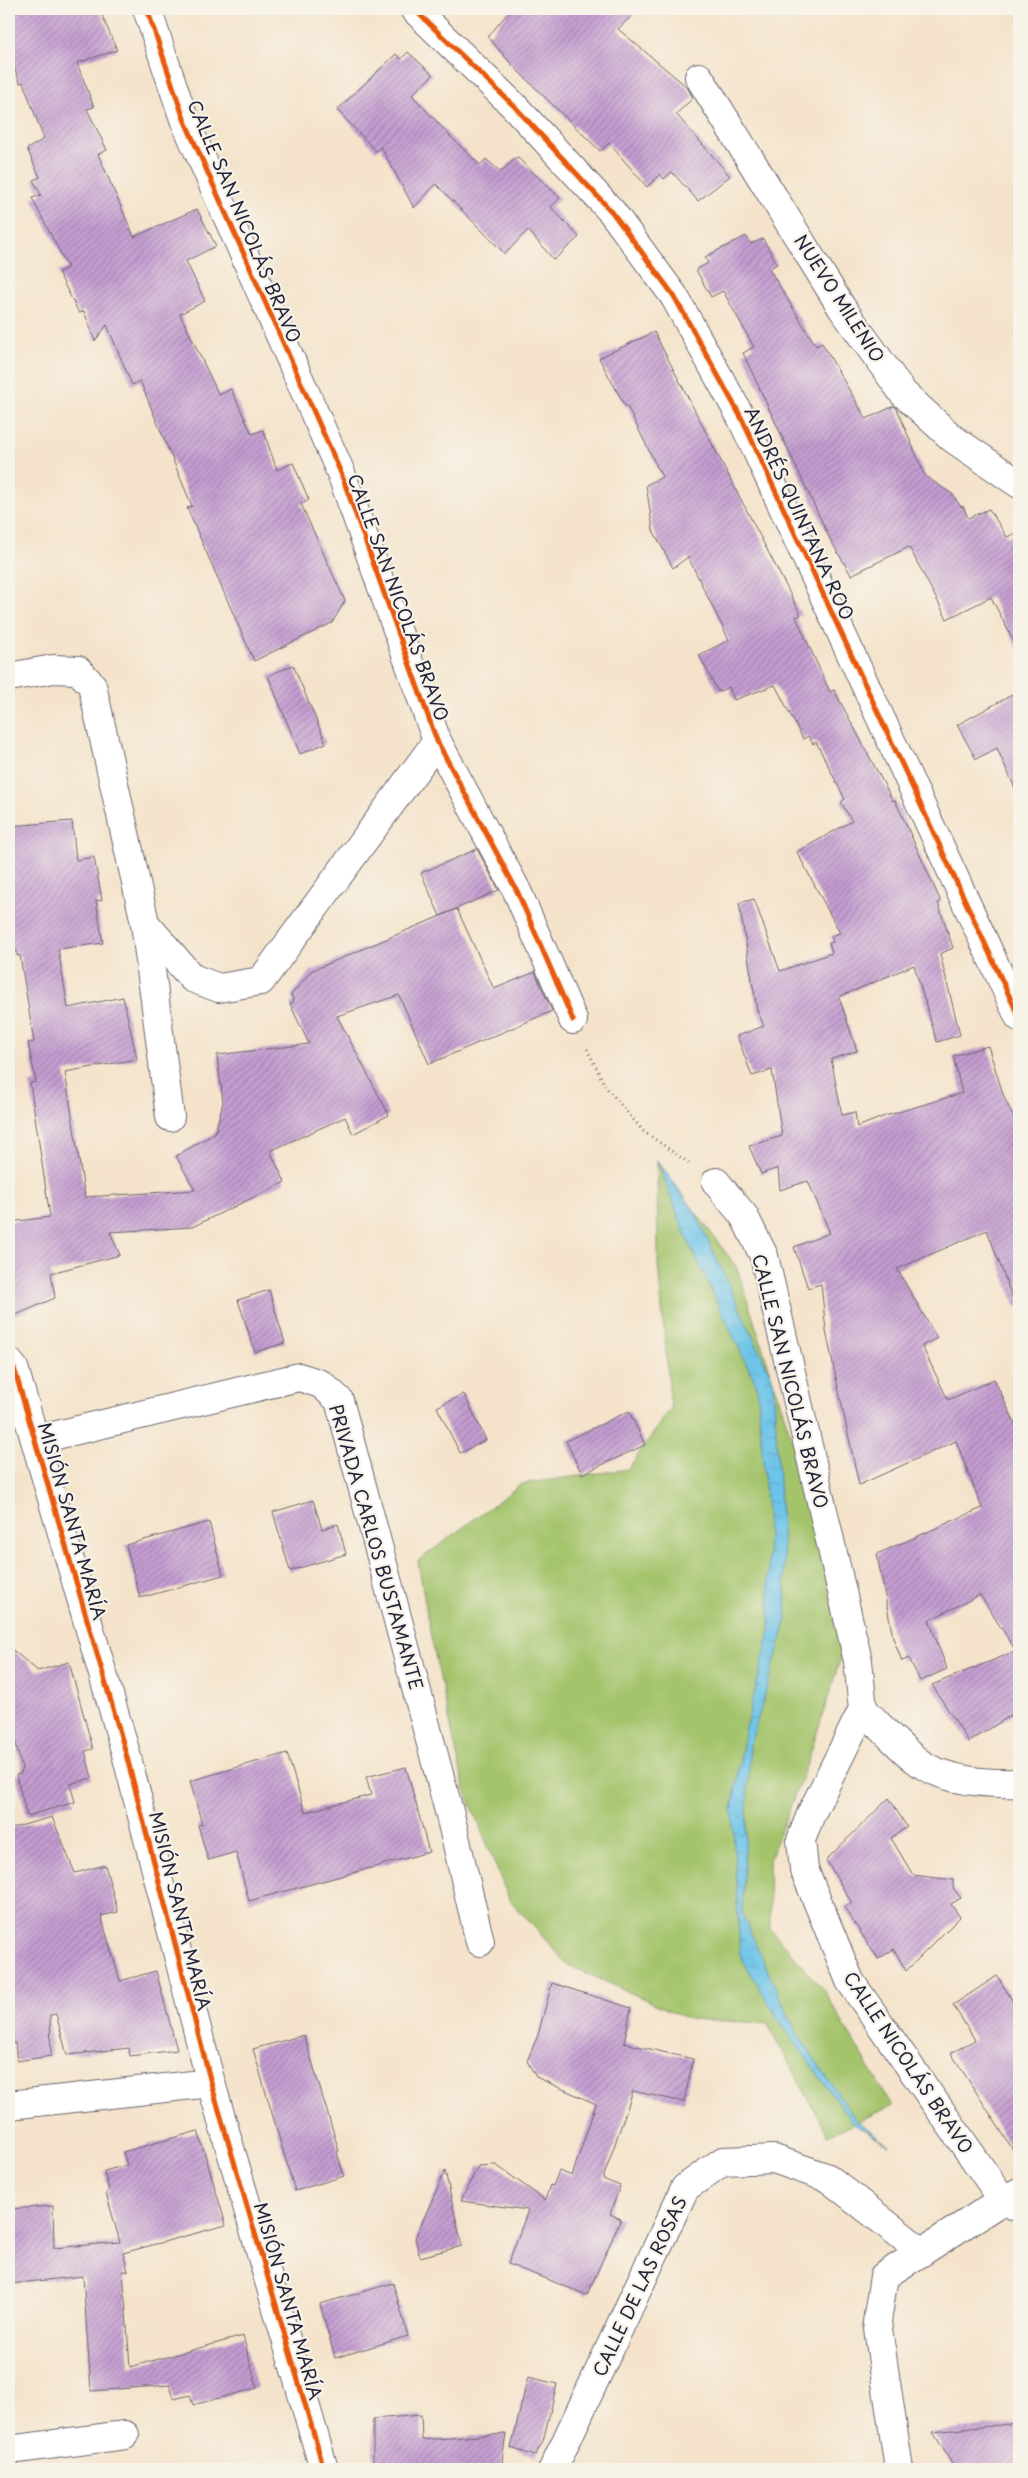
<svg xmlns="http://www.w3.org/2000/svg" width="1028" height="2478" font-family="'Playpen Sans',sans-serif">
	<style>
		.green { fill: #a4c46c; stroke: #637354 }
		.water { fill: url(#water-ripples); stroke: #477392 }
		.building { fill: url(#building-hatch) }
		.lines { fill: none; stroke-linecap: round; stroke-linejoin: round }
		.minor-casing { stroke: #6c666d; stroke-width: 30 }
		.path { stroke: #6c666d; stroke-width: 3; stroke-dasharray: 1 4; stroke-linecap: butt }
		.minor { stroke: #fff; stroke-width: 28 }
		.cycleway-casing { stroke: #f7f3e8; stroke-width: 8 }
		.cycleway { stroke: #e8590c; stroke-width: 5 }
		.labels { text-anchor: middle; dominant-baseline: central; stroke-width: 4.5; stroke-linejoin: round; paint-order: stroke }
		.street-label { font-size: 18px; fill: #22223b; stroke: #f7f3e8 }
	</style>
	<defs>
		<pattern id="water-ripples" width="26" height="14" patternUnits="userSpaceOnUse" patternTransform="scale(1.25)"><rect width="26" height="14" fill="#6cc4e9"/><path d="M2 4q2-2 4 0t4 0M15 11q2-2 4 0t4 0" fill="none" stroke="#5da8c9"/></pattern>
		<pattern id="building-hatch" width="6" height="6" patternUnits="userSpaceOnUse" patternTransform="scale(1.25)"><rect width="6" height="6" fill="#c49dd1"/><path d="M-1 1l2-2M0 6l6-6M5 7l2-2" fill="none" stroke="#9f80ab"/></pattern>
	</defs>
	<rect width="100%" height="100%" fill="#f7f3e8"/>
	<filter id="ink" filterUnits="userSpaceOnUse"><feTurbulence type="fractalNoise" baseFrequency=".02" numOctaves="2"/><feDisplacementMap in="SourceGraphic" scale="10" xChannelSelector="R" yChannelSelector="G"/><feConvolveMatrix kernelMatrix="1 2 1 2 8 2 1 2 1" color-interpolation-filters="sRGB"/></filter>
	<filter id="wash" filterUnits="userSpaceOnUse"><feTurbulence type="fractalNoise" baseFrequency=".0096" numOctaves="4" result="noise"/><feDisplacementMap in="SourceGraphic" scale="20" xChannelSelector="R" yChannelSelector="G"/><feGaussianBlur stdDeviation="1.12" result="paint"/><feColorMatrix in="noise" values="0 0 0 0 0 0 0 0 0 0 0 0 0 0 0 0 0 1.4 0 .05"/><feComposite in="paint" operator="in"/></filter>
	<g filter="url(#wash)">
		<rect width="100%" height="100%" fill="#f4e3ca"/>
		<path class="green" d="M657 1160 737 1268 795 1449 847 1638 807 1764 769 1861 770 1929 824 1991 892 2106 828 2135 767 2023 689 2019 568 1965 509 1899 464 1787 430 1632 418 1561 521 1484 628 1469 671 1408 658 1264Z"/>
		<path class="water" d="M657 1160 695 1212 773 1380 787 1619 750 1745 742 1914 796 2032 856 2120 889 2145 852 2122 778 2019 740 1955 732 1809 746 1727 770 1631 767 1512 757 1386 686 1237Z"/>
		<g id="blocks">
			<g class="building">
				<path d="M9 9H99L117 50 77 63 94 107 87 109 107 150 98 154 134 237 197 209 216 246 186 261 205 301 180 314 219 395 231 389 252 434 263 430 277 470 293 463 309 500 301 504 345 601 332 623 254 661 187 508 192 506 140 381 132 385 107 325 95 341 84 311 79 313 58 272 68 268 32 198 41 195 33 180 40 177 27 149 44 139 23 82 20 83 9 54Z"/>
				<path d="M511 9H639L618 29 687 87 693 98 676 114 730 176 698 201 672 172 664 179 660 174 647 187 609 143 600 151 514 67 488 37Z"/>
				<path d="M408 52 433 75 412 95 452 138 480 165 486 159 501 172 517 157 560 198 551 207 579 237 554 260 528 230 505 254 436 184 414 208 381 147 376 151 337 110 396 54 401 59Z"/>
				<path d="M746 236 751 244 763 239 777 264 769 269 816 346 822 343 866 419 894 406 897 409 925 476 952 494 961 507 963 506 968 518 989 509 1007 537 1019 532V652L991 597 947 619 909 547 851 575 830 539 743 353 754 347 723 291 711 297 696 270 708 263 705 257Z"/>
				<path d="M654 332 801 615 796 617 830 692 834 690 893 801 895 800 941 902 938 903 953 948 940 954 960 1035 937 1042 914 965 839 997 857 1051 831 1059 842 1115 855 1112 857 1127 885 1116 962 1093 953 1056 988 1046 1004 1097 1019 1129V1306L1016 1307 987 1230 897 1269 937 1338 922 1346 948 1400 994 1379 1019 1432V1710L969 1742 932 1685 1016 1651 980 1595 929 1620 947 1669 920 1681 909 1658 902 1661 893 1638 877 1554 982 1508 956 1441 859 1485 826 1331 821 1284 808 1288 794 1247 830 1233 808 1181 780 1190 778 1168 761 1174 749 1146 782 1136 772 1070 752 1076 737 1036 764 1026 757 1010 739 903 754 899 780 971 832 953 829 943 833 942 831 936 840 933 797 852 852 821 841 802 845 799 816 742 813 744 808 736 803 739 775 685 734 700 729 687 718 692 699 655 729 640 688 557 673 568 653 530 646 485 662 477 627 406H625L599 358Z"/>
				<path d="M293 665 326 743 300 754 268 676Z"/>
				<path d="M1019 691V797L997 748 976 759 957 725Z"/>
				<path d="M72 821 76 860 94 857 102 900 96 901 103 943 58 949 68 1008 123 997 137 1059 65 1072 85 1197 195 1190 176 1156 215 1133 223 1102 217 1055 309 1044 290 1004 294 1002 291 995 311 971 457 909 494 989 535 972 552 1011 429 1064 399 995 337 1016 389 1115 353 1134 345 1117 270 1151 285 1182 192 1227 110 1232 120 1255 51 1273 55 1298 9 1318V1222L50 1217 30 1083 36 1082 28 1043 34 1042 20 955 17 956V951L9 952V826Z"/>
				<path d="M477 849 499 890 440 916 421 873Z"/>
				<path d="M269 1290 285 1343 255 1352 238 1300Z"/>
				<path d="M464 1394 486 1440 460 1453 437 1407Z"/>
				<path d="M629 1411 645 1445 582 1474 566 1441Z"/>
				<path d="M313 1500 322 1529 338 1524 346 1554 290 1571 273 1512Z"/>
				<path d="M209 1522 223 1575 140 1598 126 1545Z"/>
				<path d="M9 1647 38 1671 69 1662 93 1749 85 1751 92 1778 70 1784 75 1802 27 1816 16 1775 21 1774 22 1768 9 1718Z"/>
				<path d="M287 1753 305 1812 371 1795 366 1777 406 1767 429 1852 249 1901 236 1852 208 1860 198 1825 202 1824 190 1781Z"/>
				<path d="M889 1798 907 1827 891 1838 913 1875 953 1880V1888L961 1898 951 1904 960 1917 906 1971 894 1949 878 1959 844 1907 852 1903 826 1860Z"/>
				<path d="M52 1817 75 1873 105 1865 118 1912 101 1916 120 1981 156 1971 177 2050 130 2056 129 2048 67 2055 56 2014 50 2015 51 2056 17 2061 15 2043 9 2044V1829Z"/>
				<path d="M997 1976 1019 2011V2159L951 2053 975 2040 953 2005Z"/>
				<path d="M552 1983 631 2008 624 2043 693 2059 684 2102 633 2091 603 2179 620 2186 610 2214 621 2219 587 2295 508 2264 528 2210 461 2201 478 2166 496 2165 545 2200 550 2185 553 2186 559 2171 572 2176 596 2104 536 2077 527 2061 538 2035Z"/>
				<path d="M304 2035 339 2151 337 2152 344 2176 295 2191 253 2049Z"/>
				<path d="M198 2131 226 2225 123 2253 128 2271H123L130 2367 243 2336 257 2388 193 2405 190 2395 174 2399 170 2385 91 2391 83 2276 9 2284V2209L53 2206 54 2248 120 2242 106 2193 109 2191 104 2171 127 2165 123 2152Z"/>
				<path d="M445 2171 462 2246 420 2257 415 2238Z"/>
				<path d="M393 2283 408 2336 335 2358 320 2304Z"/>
				<path d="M528 2377 557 2384 543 2441 535 2456 511 2448Z"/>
				<path d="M421 2415 422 2440 506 2434 501 2469H373V2419Z"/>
				<path d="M1019 2423V2469H955L933 2432Z"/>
			</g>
		</g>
	</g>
	<g filter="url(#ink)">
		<use href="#blocks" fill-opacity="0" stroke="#6c666d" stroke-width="1"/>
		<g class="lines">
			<g class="minor-casing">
				<g id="minor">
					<path d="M147 9 184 119 341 473 437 741 517 891 573 1020"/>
					<path d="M414 9 515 107 612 212 674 296 742 419 1019 1017"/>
					<path d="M699 77 842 308 903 393 952 438 1019 484"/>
					<path d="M9 677 53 669 78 670 92 685 145 923 170 1117"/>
					<path d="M145 923 192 978 219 988 261 981 437 741"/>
					<path d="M716 1182 744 1216 764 1256 858 1661 863 1709"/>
					<path d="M9 1362 14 1368 125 1750 211 2083 324 2469"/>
					<path d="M36 1440 299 1377 321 1384 339 1400 450 1815 480 1942"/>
					<path d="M863 1709 811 1814 801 1840 804 1869 850 1981 1003 2200 1019 2208"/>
					<path d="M863 1709C880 1726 897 1745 916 1760 942 1781 987 1784 1019 1783"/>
					<path d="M9 2105 211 2083"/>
					<path d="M9 2450 125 2435"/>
					<path d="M553 2469 685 2188 723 2161 774 2159 828 2178 922 2252"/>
					<path d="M899 2469 877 2322 884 2276 1003 2200 1019 2192"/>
				</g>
			</g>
			<path class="path" d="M587 1049 605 1086 643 1131 689 1163"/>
			<use href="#minor" class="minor"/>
			<g class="cycleway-casing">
				<g id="cycleway">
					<path d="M147 9 184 119 341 473 437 741 517 891 573 1020"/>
					<path d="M414 9 515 107 612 212 674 296 742 419 1019 1017"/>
					<path d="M9 1362 14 1368 125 1750 211 2083 324 2469"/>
				</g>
			</g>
			<use href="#cycleway" class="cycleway"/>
		</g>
	</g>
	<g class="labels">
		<g class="street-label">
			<text transform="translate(245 221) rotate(67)">CALLE SAN NICOLÁS BRAVO</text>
			<text transform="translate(840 298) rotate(57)">NUEVO MILENIO</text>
			<text transform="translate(800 513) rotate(65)">ANDRÉS QUINTANA ROO</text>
			<text transform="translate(399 597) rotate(70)">CALLE SAN NICOLÁS BRAVO</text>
			<text transform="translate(791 1381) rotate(76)">CALLE SAN NICOLÁS BRAVO</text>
			<text transform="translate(73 1521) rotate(74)">MISIÓN SANTA MARÍA</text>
			<text transform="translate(377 1547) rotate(74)">PRIVADA CARLOS BUSTAMANTE</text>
			<text transform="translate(181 1911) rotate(76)">MISIÓN SANTA MARÍA</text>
			<text transform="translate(909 2062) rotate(56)">CALLE NICOLÁS BRAVO</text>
			<text transform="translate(639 2286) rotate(-65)">CALLE DE LAS ROSAS</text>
			<text transform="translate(289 2301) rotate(74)">MISIÓN SANTA MARÍA</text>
		</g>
	</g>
	<rect width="1028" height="2478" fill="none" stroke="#f7f3e8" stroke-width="30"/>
</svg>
